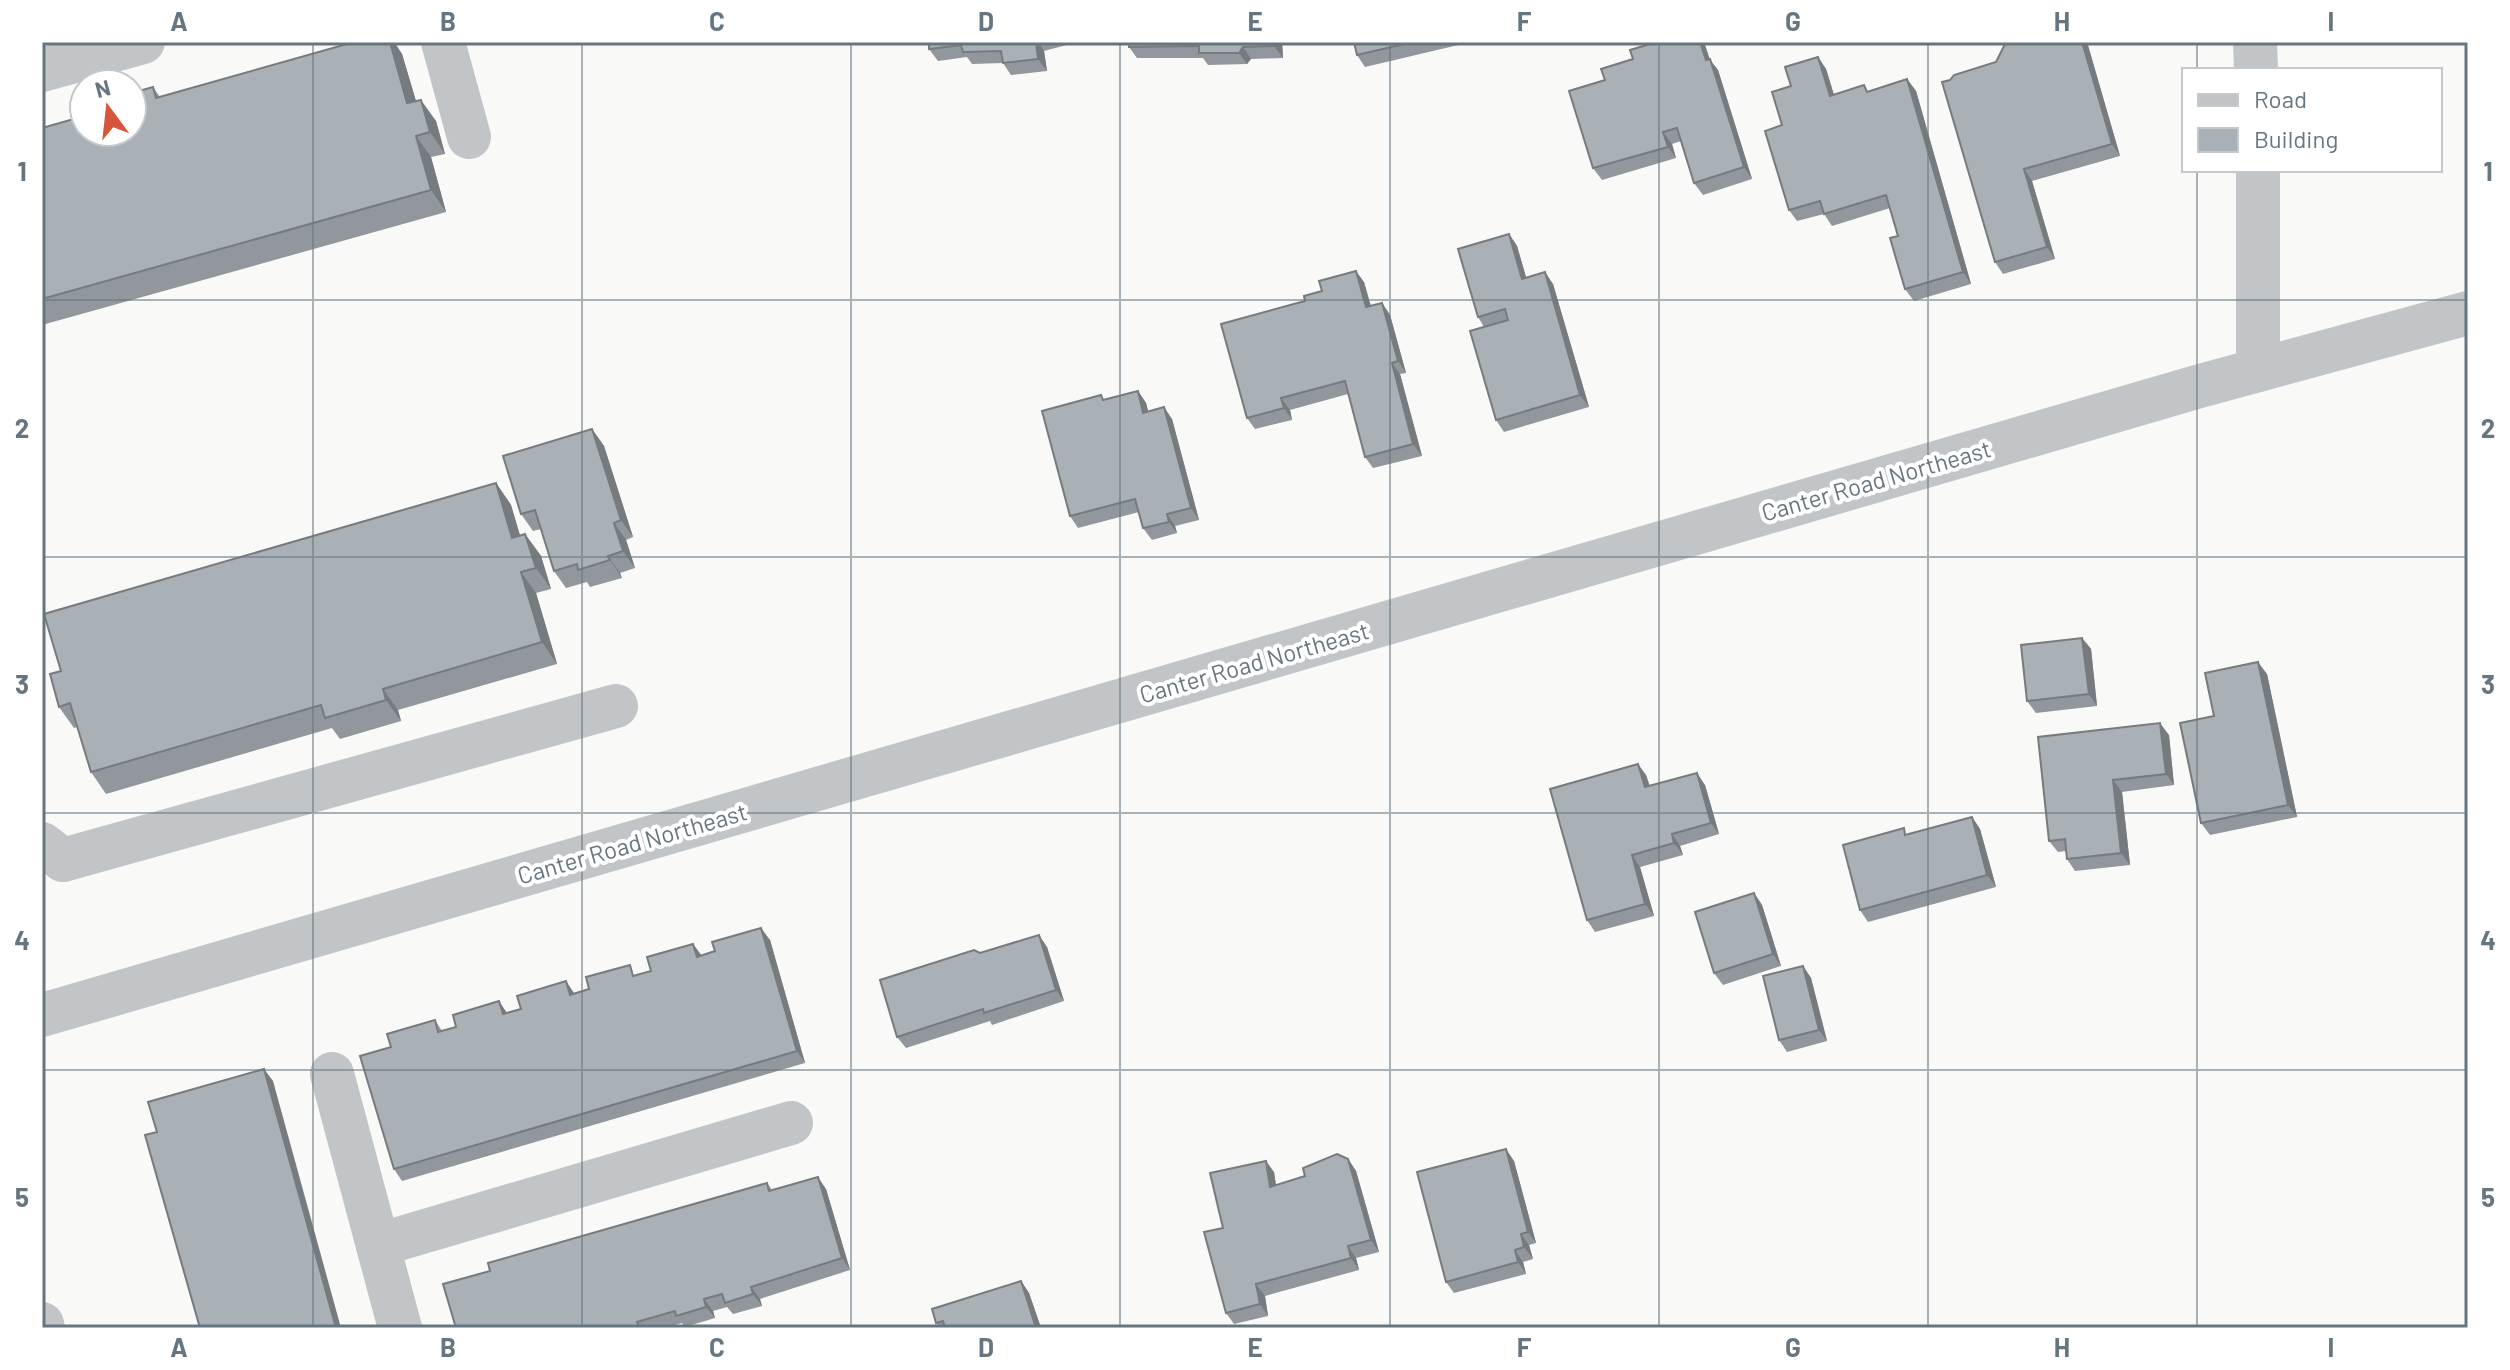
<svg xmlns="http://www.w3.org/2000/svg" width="2510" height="1370" font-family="Barlow,sans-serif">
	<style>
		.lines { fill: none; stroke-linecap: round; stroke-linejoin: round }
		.minor { stroke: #c1c5c8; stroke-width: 44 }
		.wall { fill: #91979d }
		.shaded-wall { fill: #767b7f }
		.building { fill: #a9b0b6; stroke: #767b7f; stroke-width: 2 }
		.grid { fill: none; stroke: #667680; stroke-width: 2; stroke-opacity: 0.55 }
		.labels { text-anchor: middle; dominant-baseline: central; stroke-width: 8; stroke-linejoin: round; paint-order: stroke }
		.street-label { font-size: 24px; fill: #667680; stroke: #fff }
		.neatline { fill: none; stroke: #667680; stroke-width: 3 }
		.grid-label { font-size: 26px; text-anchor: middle; font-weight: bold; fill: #667680 }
	</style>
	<rect width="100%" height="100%" fill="#f9f9f7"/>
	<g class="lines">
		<g class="minor">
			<path d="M443 42 469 137"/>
			<path d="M2255 42 2256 70"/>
			<path d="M42 70 143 42"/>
			<path d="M2258 370V170"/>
			<path d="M42 844 63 860 616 706"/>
			<path d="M42 1015 2200 386 2468 313"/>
			<path d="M332 1074 400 1328"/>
			<path d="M378 1245 791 1123"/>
			<path d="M42 1324 43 1328"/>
		</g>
	</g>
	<g class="wall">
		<path d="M354 42H394L402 54 416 101 436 121 445 154 431 157 446 212 42 325V128L84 132 153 87 160 97Z"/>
		<path d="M929 42H1074V43L1044 51 1047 71 1011 75 1003 63 972 64 967 57 938 61 929 49Z"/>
		<path d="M1282 42 1283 58 1251 59 1247 64 1208 65 1203 58H1137L1129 47Z"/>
		<path d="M1354 42H1471L1365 67 1357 55Z"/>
		<path d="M1657 42H1704L1710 60 1718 70 1752 179 1703 195 1694 183 1681 141 1672 144 1676 158 1602 180 1593 168 1605 80Z"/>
		<path d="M2087 42 2120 156 2032 181 2055 259 2003 274 1995 262 1942 82Z"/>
		<path d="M1818 57 1826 69 1834 95 1868 91 1907 79 1916 91 1971 284 1914 301 1905 289 1898 236 1890 208 1832 226 1824 214 1797 221 1789 210 1782 125 1791 86Z"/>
		<path d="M1509 234 1517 246 1526 277 1553 284 1589 407 1504 432 1496 420 1484 327 1478 317Z"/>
		<path d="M1364 282 1371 306 1382 303 1390 315 1406 373 1400 374 1422 456 1373 468 1365 457 1348 394 1290 410 1292 420 1255 429 1247 418 1305 301Z"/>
		<path d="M1138 391 1146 403 1148 412 1172 419 1199 520 1175 526 1177 533 1152 540 1143 528 1139 512 1078 528 1070 516 1105 400Z"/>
		<path d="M592 429 604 446 633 537 626 540 635 568 620 573 622 578 590 587 587 582 566 588 554 571 541 529 533 531 521 514Z"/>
		<path d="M496 483 511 505 520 536 525 534 541 556 551 589 536 593 557 664 398 710 401 721 340 739 332 728 106 794 91 772 77 727 74 728 59 707 61 671Z"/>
		<path d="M2082 638 2091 649 2097 706 2036 713 2027 701Z"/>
		<path d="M2267 674 2297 817 2210 835 2201 823 2214 716Z"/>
		<path d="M2169 735 2174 785 2122 792 2130 865 2075 871 2067 859 2066 851 2058 852 2049 841 2038 737Z"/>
		<path d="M1646 775 1650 786 1705 785 1719 834 1680 846 1683 855 1640 867 1654 916 1595 932 1587 920Z"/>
		<path d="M1972 817 1980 829 1996 887 1868 922 1860 910 1908 834Z"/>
		<path d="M1754 893 1762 905 1781 966 1723 985 1714 973Z"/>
		<path d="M770 940 805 1063 402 1181 394 1169 391 1047 435 1020 442 1031 651 971 693 944 701 956Z"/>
		<path d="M1047 947 1064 1001 992 1025 990 1021 906 1048 897 1037 980 953Z"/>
		<path d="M1803 966 1811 978 1827 1041 1787 1052 1779 1040Z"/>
		<path d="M1348 1159 1356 1171 1379 1252 1356 1258 1359 1270 1265 1296 1268 1316 1234 1324 1226 1313 1223 1228 1274 1172 1276 1186 1305 1176Z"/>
		<path d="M1514 1161 1536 1243 1529 1245 1533 1259 1523 1262 1526 1274 1454 1293 1446 1282Z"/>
		<path d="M767 1183 772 1190 826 1189 850 1270 760 1299 762 1306 733 1314 727 1307 713 1311 715 1318 685 1327 682 1323 666 1328H456L490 1271Z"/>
		<path d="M1021 1281 1029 1293 1041 1328H940L936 1323Z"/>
	</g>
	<g class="shaded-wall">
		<path d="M390 42H394L402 54 423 125 407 103Z"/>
		<path d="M1036 42H1038L1044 51 1047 71 1038 59Z"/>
		<path d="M1274 42H1282L1283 58 1274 46Z"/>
		<path d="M1700 42H1704L1710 60 1718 70 1752 179 1744 167Z"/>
		<path d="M2082 42H2087L2120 156 2112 144Z"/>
		<path d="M1243 47 1251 59 1247 64 1239 53Z"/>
		<path d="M1818 57 1826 69 1838 108 1830 96Z"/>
		<path d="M1907 79 1916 91 1971 284 1963 272Z"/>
		<path d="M421 100 436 121 445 154 430 132Z"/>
		<path d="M1663 132 1672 144 1676 158 1668 147Z"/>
		<path d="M416 136 431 157 446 212 431 190Z"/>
		<path d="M2024 169 2032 181 2055 259 2047 247Z"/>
		<path d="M1509 234 1517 246 1530 291 1522 279Z"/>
		<path d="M1356 271 1364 282 1374 319 1366 307Z"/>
		<path d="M1545 272 1553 284 1589 407 1580 395Z"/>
		<path d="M1382 303 1390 315 1406 373 1398 361Z"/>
		<path d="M1392 363 1400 374 1422 456 1413 444Z"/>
		<path d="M1138 391 1146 403 1152 425 1143 413Z"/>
		<path d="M1281 398 1290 410 1292 420 1284 408Z"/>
		<path d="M1164 407 1172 419 1199 520 1191 508Z"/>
		<path d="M592 429 604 446 633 537 621 520Z"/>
		<path d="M496 483 511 505 527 559 512 538Z"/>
		<path d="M1167 514 1175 526 1177 533 1169 522Z"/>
		<path d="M614 523 626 540 635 568 623 551Z"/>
		<path d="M525 534 541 556 551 589 536 568Z"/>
		<path d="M608 556 620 573 622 578 610 560Z"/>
		<path d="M521 572 536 593 557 664 542 642Z"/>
		<path d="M2082 638 2091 649 2097 706 2089 694Z"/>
		<path d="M2258 662 2267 674 2297 817 2288 805Z"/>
		<path d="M383 689 398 710 401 721 386 700Z"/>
		<path d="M2160 723 2169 735 2174 785 2166 774Z"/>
		<path d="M1638 764 1646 775 1653 799 1645 787Z"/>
		<path d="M1697 773 1705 785 1719 834 1711 823Z"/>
		<path d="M2113 780 2122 792 2130 865 2121 853Z"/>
		<path d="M1972 817 1980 829 1996 887 1987 875Z"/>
		<path d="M1672 834 1680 846 1683 855 1674 843Z"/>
		<path d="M1632 855 1640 867 1654 916 1645 904Z"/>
		<path d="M1754 893 1762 905 1781 966 1773 954Z"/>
		<path d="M761 928 770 940 805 1063 797 1051Z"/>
		<path d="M1039 935 1047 947 1064 1001 1056 990Z"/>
		<path d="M693 944 702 956 697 957Z"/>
		<path d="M1803 966 1811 978 1827 1041 1819 1030Z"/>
		<path d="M566 981 574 993 570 995Z"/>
		<path d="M499 1001 507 1013 503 1014Z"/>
		<path d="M264 1069 273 1081 341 1328H336Z"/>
		<path d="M1506 1149 1514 1161 1536 1243 1528 1232Z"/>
		<path d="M1348 1159 1356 1171 1379 1252 1371 1240Z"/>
		<path d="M1266 1161 1274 1172 1278 1199 1270 1187Z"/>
		<path d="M818 1177 826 1189 850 1270 842 1258Z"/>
		<path d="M1521 1234 1529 1245 1533 1259 1524 1247Z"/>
		<path d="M1348 1246 1356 1258 1359 1270 1351 1258Z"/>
		<path d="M1515 1250 1523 1262 1526 1274 1518 1262Z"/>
		<path d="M1021 1281 1029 1293 1041 1328H1036Z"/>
		<path d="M1256 1284 1265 1296 1268 1316 1260 1304Z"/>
		<path d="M751 1287 760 1299 762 1306 753 1294Z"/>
		<path d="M704 1299 713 1311 715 1318 706 1307Z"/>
	</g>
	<g class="building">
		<path d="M354 42H390L407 103 421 100 430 132 416 136 431 190 42 299V128L84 116V132H132V93L153 87 156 98Z"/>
		<path d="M929 42H1036L1038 59 1003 63 1001 51 963 52 961 45 929 49Z"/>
		<path d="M1129 42H1274V46L1243 47 1239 53H1199V46L1129 47Z"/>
		<path d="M1354 42H1413L1357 55Z"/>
		<path d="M1657 42H1700L1706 60 1710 59 1744 167 1694 183 1677 128 1663 132 1668 147 1593 168 1569 91 1605 80 1601 69 1633 59 1630 50Z"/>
		<path d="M2006 42H2082L2112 144 2024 169 2047 247 1995 262 1942 82 1950 80 1954 75 1996 62Z"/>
		<path d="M1818 57 1830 96 1864 85 1867 92 1907 79 1963 272 1905 289 1890 238 1898 236 1886 195 1824 214 1820 201 1789 210 1765 131 1782 125 1772 92 1791 86 1785 67Z"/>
		<path d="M1509 234 1522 279 1545 272 1580 395 1496 420 1470 331 1508 320 1505 309 1478 317 1458 249Z"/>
		<path d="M1356 271 1366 307 1382 303 1398 361 1392 363 1413 444 1365 457 1345 381 1281 398 1284 408 1247 418 1221 324 1305 301 1304 296 1322 291 1319 281Z"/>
		<path d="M1138 391 1143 413 1164 407 1191 508 1167 514 1169 522 1143 528 1135 499 1070 516 1042 411 1101 395 1103 400Z"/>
		<path d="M592 429 621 520 614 523 623 551 608 556 610 560 578 570 577 564 554 571 535 510 521 514 503 456Z"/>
		<path d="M496 483 512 538 525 534 536 568 521 572 542 642 383 689 386 700 325 718 321 705 91 772 70 703 59 707 50 674 61 671 44 614Z"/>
		<path d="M2082 638 2089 694 2027 701 2021 645Z"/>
		<path d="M2258 662 2288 805 2201 823 2180 723 2214 716 2205 673Z"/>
		<path d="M2160 723 2166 774 2113 780 2121 853 2067 859 2065 839 2049 841 2038 737Z"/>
		<path d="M1638 764 1645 787 1697 773 1711 823 1672 834 1674 843 1632 855 1645 904 1587 920 1550 789Z"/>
		<path d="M1972 817 1987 875 1860 910 1843 845 1904 828 1905 835Z"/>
		<path d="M1754 893 1773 954 1714 973 1695 912Z"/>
		<path d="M761 928 797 1051 394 1169 360 1056 391 1047 387 1034 435 1020 438 1032 456 1027 453 1015 499 1001 503 1014 521 1009 517 996 566 981 570 995 589 989 586 977 630 965 633 976 651 971 647 957 693 944 697 957 715 951 712 942Z"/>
		<path d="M1039 935 1056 990 984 1013 983 1009 897 1037 880 980 974 950 980 953Z"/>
		<path d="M1803 966 1819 1030 1779 1040 1763 976Z"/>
		<path d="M264 1069 336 1328H200L145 1135 157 1132 148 1102Z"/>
		<path d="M1506 1149 1528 1232 1521 1234 1524 1247 1515 1250 1518 1262 1446 1282 1417 1172Z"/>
		<path d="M1337 1154 1348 1159 1371 1240 1348 1246 1351 1258 1256 1284 1260 1304 1226 1313 1204 1232 1223 1228 1210 1173 1266 1161 1270 1187 1305 1176 1303 1168Z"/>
		<path d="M818 1177 842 1258 751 1287 753 1294 725 1303 722 1294 704 1299 706 1307 676 1316 675 1311 637 1322 639 1327 636 1328H456L443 1284 490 1271 488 1263 767 1183 769 1191Z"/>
		<path d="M1021 1281 1036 1328H945L943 1321 936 1323 932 1309Z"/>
	</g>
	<path class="grid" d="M313 42V1328M582 42V1328M851 42V1328M1120 42V1328M1390 42V1328M1659 42V1328M1928 42V1328M2197 42V70M2197 170V1328M42 300H2468M42 557H2468M42 813H2468M42 1070H2468"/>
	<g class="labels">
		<g class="street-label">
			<text transform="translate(1876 480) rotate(-16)">Canter Road Northeast</text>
			<text transform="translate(1254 662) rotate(-16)">Canter Road Northeast</text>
			<text transform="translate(632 843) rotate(-16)">Canter Road Northeast</text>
		</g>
	</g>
	<rect width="2510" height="1370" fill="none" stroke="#ffffff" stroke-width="88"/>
	<rect x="2182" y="68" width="260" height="104" fill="#ffffff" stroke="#c2c8cc" stroke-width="2"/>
	<rect x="2198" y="94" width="40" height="12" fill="#c1c5c8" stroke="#c2c8cc" stroke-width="2"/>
	<text x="2254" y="108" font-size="24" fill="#667680">Road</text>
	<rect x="2198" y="128" width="40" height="24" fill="#a9b0b6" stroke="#c2c8cc" stroke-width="2"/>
	<text x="2254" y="148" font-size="24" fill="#667680">Building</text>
	<g transform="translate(108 108) rotate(345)"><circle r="38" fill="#ffffff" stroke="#c2c8cc" stroke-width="2"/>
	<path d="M0-6L14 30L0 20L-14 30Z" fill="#d6563b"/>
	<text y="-12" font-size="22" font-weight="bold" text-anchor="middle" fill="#667680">N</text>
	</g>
	<rect x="44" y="44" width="2422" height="1282" class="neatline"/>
	<g class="grid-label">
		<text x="179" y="31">A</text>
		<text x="448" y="31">B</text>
		<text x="717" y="31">C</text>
		<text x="986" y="31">D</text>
		<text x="1255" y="31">E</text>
		<text x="1524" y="31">F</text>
		<text x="1793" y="31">G</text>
		<text x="2062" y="31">H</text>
		<text x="2331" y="31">I</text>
		<text x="22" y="181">1</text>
		<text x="2488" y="181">1</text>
		<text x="22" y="438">2</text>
		<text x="2488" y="438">2</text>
		<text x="22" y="694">3</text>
		<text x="2488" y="694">3</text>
		<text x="22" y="950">4</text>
		<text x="2488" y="950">4</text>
		<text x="22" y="1207">5</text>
		<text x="2488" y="1207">5</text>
		<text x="179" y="1357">A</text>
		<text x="448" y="1357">B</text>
		<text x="717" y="1357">C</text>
		<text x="986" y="1357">D</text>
		<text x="1255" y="1357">E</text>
		<text x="1524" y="1357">F</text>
		<text x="1793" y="1357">G</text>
		<text x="2062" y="1357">H</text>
		<text x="2331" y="1357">I</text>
	</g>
</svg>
